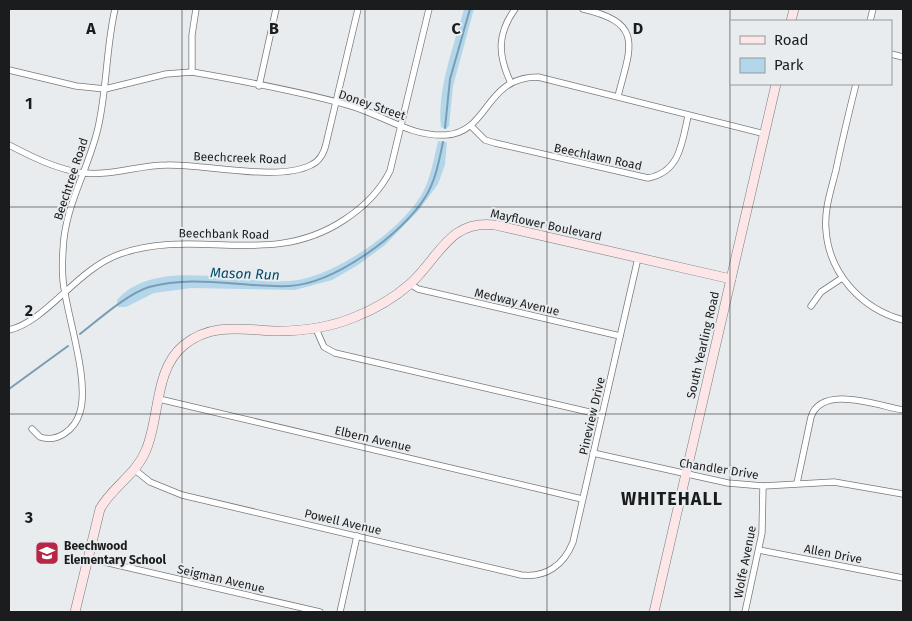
<svg xmlns="http://www.w3.org/2000/svg" width="912" height="621" font-family="'Fira Sans',sans-serif">
	<style>
		.green { fill: #b3d6eb }
		.lines { fill: none; stroke-linecap: round; stroke-linejoin: round }
		.stream { stroke: #799db3; stroke-width: 2 }
		.street-casing { stroke: #787a7c; stroke-width: 7 }
		.secondary-casing { stroke: #787a7c; stroke-width: 10 }
		.street { stroke: #fff; stroke-width: 5.5 }
		.secondary { stroke: #fce6e7; stroke-width: 9 }
		.grid { fill: none; stroke: #1b1c1d; stroke-width: 1; stroke-opacity: 0.55 }
		.labels { text-anchor: middle; dominant-baseline: central; stroke-width: 4; stroke-linejoin: round; paint-order: stroke }
		.street-label { font-size: 12px; fill: #1b1c1d; stroke: #e8ecee }
		.poi-label { font-size: 12px; font-weight: bold; fill: #1b1c1d; stroke: #e8ecee; text-anchor: start }
		.water-label { font-size: 14px; font-style: italic; fill: #024a69; stroke: #e8ecee }
		.district-label { font-size: 18px; font-weight: bold; letter-spacing: 1px; fill: #1b1c1d; stroke: #e8ecee }
		.grid-label { font-size: 16px; text-anchor: middle; font-weight: bold; fill: #1b1c1d; stroke: #e8ecee; stroke-width: 4; stroke-linejoin: round; paint-order: stroke }
	</style>
	<rect width="100%" height="100%" fill="#e8ecee"/>
	<g class="green">
		<path d="M464 9H474L453 86 449 126 446 129 441 127C437 88 454 46 464 9Z"/>
		<path d="M438 141 447 142 445 165 438 184 419 210 385 245 358 265 332 280 295 290 191 288 169 291 154 293 126 307H118L117 300C155 257 236 284 288 281 330 280 403 230 423 192 431 177 434 158 438 141Z"/>
	</g>
	<g class="lines">
		<g class="stream">
			<path d="M445 128 450 79 470 9"/>
			<path d="M80 334C98 320 127 294 149 287 195 274 243 288 289 286 334 284 403 234 426 196 436 179 439 161 443 142"/>
			<path d="M9 389 68 346"/>
		</g>
		<g class="street-casing">
			<g id="street">
				<path d="M583 9C644 23 631 46 618 96"/>
				<path d="M870 21 873 9"/>
				<path d="M891 54 903 57"/>
				<path d="M9 70 76 86 105 89 166 74 192 72C244 81 297 91 348 105 381 114 410 137 446 135 490 132 484 77 538 77L765 134"/>
				<path d="M192 72V35L196 9"/>
				<path d="M510 81C498 55 497 34 515 9"/>
				<path d="M856 84C849 112 842 141 836 170 831 190 824 210 826 230 829 274 862 309 903 320"/>
				<path d="M259 86 276 9"/>
				<path d="M471 126 485 140 495 143 648 178C680 172 682 143 688 116"/>
				<path d="M9 145C32 157 58 170 84 173 112 176 139 165 167 165 205 164 278 182 311 165 320 161 324 153 326 144L358 9"/>
				<path d="M410 284 418 289 620 336"/>
				<path d="M811 306 821 292 842 278"/>
				<path d="M316 329 324 347 335 353 602 415"/>
				<path d="M9 330C47 321 77 269 120 254 197 227 270 269 344 220 364 207 380 191 390 171L429 9"/>
				<path d="M159 399 582 499"/>
				<path d="M32 429 40 437C57 443 75 430 80 412 89 382 70 325 65 293 62 280 62 265 63 251 64 207 88 171 98 128 107 89 106 48 115 9"/>
				<path d="M593 453 728 483 763 486 834 482 903 494"/>
				<path d="M135 470 150 482 182 495 521 575C546 578 564 565 573 542L638 258"/>
				<path d="M797 483 811 417C822 384 878 406 903 410"/>
				<path d="M759 550 903 578"/>
				<path d="M87 558 320 612"/>
				<path d="M340 612 357 536"/>
				<path d="M745 612 762 533 763 486"/>
			</g>
		</g>
		<g class="secondary-casing">
			<g id="secondary">
				<path d="M791 21 794 9"/>
				<path d="M75 612 100 509C112 487 136 475 146 450 160 418 154 369 184 345 212 322 244 330 278 331 304 331 331 327 355 317 375 309 394 298 410 284 439 258 449 219 495 225L731 279"/>
				<path d="M654 612 776 84"/>
			</g>
		</g>
		<use href="#street" class="street"/>
		<use href="#secondary" class="secondary"/>
	</g>
	<path class="grid" d="M182 9V612M365 9V612M547 9V612M730 9V612M9 207H903M9 414H903"/>
	<defs>
		<g id="school-square" transform="scale(1.25)"><rect x="-9" y="-9" width="18" height="18" rx="4" fill="#b72645" stroke="#e8ecee"/><path d="M0-5L7-2L0 1L-7-2ZM-4 1L0 2.5L4 1V4Q0 6-4 4Z" fill="#fff"/></g>
	</defs>
	<g fill-rule="evenodd">
		<use href="#school-square" x="47" y="553"/>
	</g>
	<g class="labels">
		<g class="street-label">
			<text transform="translate(372 105) rotate(19)">Doney Street</text>
			<text transform="translate(598 157) rotate(12)">Beechlawn Road</text>
			<text transform="translate(240 158) rotate(2)">Beechcreek Road</text>
			<text transform="translate(71 179) rotate(-72)">Beechtree Road</text>
			<text transform="translate(546 225) rotate(12)">Mayflower Boulevard</text>
			<text transform="translate(224 234) rotate(1)">Beechbank Road</text>
			<text transform="translate(517 302) rotate(13)">Medway Avenue</text>
			<text transform="translate(703 345) rotate(-77)">South Yearling Road</text>
			<text transform="translate(592 416) rotate(-77)">Pineview Drive</text>
			<text transform="translate(373 439) rotate(13)">Elbern Avenue</text>
			<text transform="translate(719 469) rotate(9)">Chandler Drive</text>
			<text transform="translate(343 522) rotate(13)">Powell Avenue</text>
			<text transform="translate(833 554) rotate(11)">Allen Drive</text>
			<text transform="translate(745 562) rotate(-79)">Wolfe Avenue</text>
			<text transform="translate(221 579) rotate(13)">Seigman Avenue</text>
		</g>
		<g class="poi-label">
			<text x="64" y="546">Beechwood<tspan x="64" dy="14">Elementary School</tspan></text>
		</g>
		<g class="water-label">
			<text transform="translate(245 274) rotate(2)">Mason Run</text>
		</g>
		<g class="district-label">
			<text x="672" y="499">WHITEHALL</text>
		</g>
	</g>
	<g class="grid-label">
		<text x="91" y="34">A</text>
		<text x="274" y="34">B</text>
		<text x="456" y="34">C</text>
		<text x="638" y="34">D</text>
		<text x="29" y="109">1</text>
		<text x="29" y="316">2</text>
		<text x="29" y="523">3</text>
	</g>
	<rect width="912" height="621" fill="none" stroke="#1b1c1d" stroke-width="20"/>
	<rect x="730" y="20" width="162" height="65" fill="#e8ecee" stroke="#96999a"/>
	<rect x="740" y="36" width="25" height="8" fill="#fce6e7" stroke="#96999a"/>
	<text x="774" y="45" font-size="15" fill="#1b1c1d">Road</text>
	<rect x="740" y="58" width="25" height="15" fill="#b3d6eb" stroke="#96999a"/>
	<text x="774" y="70" font-size="15" fill="#1b1c1d">Park</text>
</svg>
